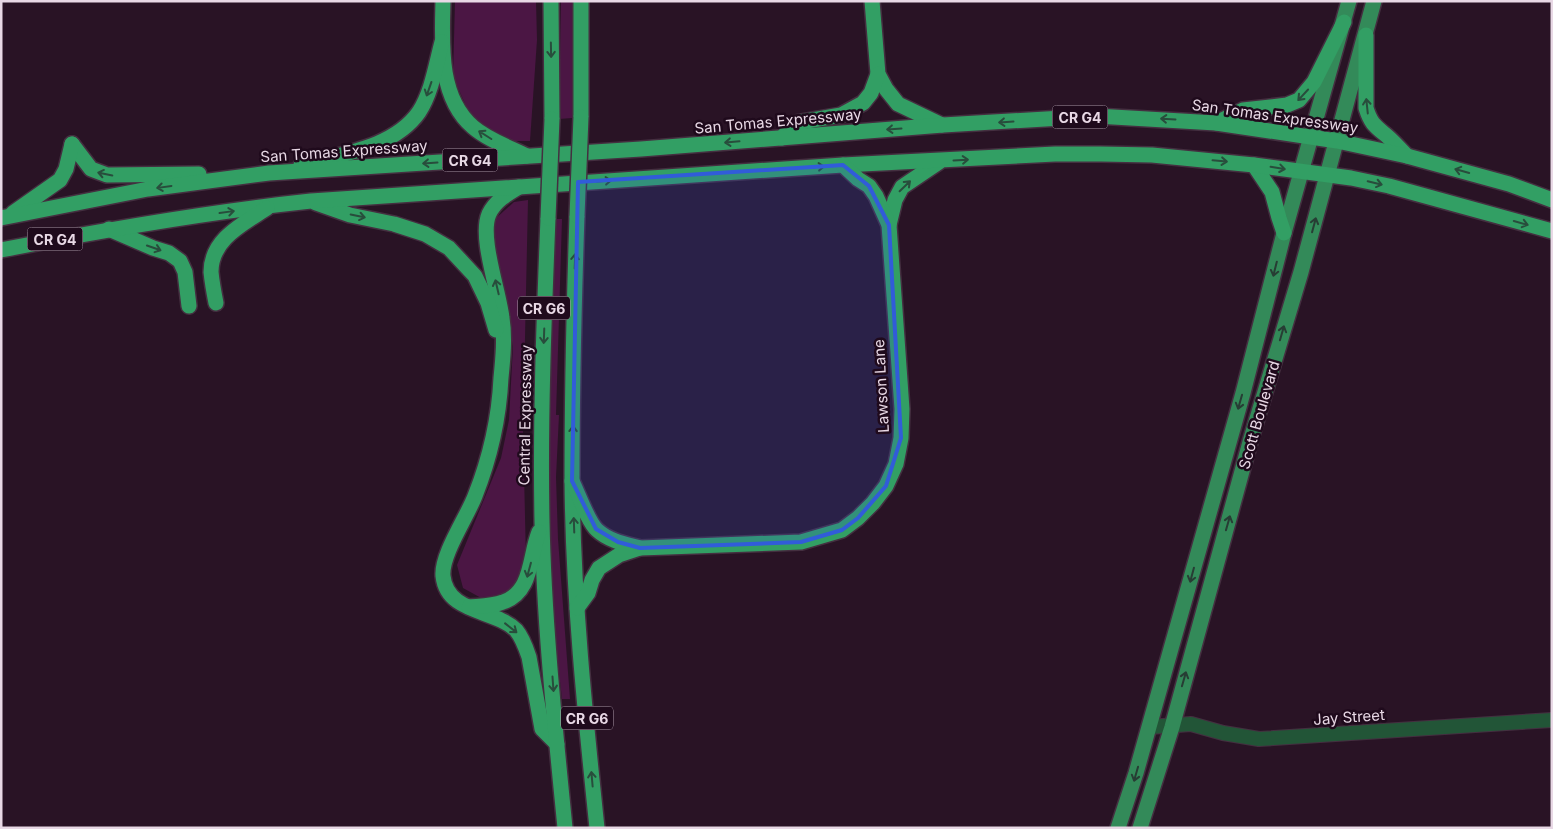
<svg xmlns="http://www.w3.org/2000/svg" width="1553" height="829" font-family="Inter,sans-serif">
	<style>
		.green { fill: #4b1644 }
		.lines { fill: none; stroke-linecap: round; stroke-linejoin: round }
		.street-casing { stroke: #442f40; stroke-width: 16 }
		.primary-casing { stroke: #442f40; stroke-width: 18 }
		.highway-casing { stroke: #442f40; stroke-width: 18 }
		.street { stroke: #225537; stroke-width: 14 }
		.primary { stroke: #338a59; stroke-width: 15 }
		.highway { stroke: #329f64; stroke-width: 15 }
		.highway-bridge-casing { stroke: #442f40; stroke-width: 18; stroke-linecap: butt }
		.highway-bridge { stroke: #329f64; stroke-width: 15 }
		.oneway { stroke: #284d3c }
		.oneway2 { stroke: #273d34 }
		.marked { fill: #315cd9; fill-opacity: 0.2; stroke: #315cd9; stroke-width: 4; stroke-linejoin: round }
		.labels { text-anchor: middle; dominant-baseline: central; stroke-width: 5; stroke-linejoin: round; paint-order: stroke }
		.shield { fill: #1f0a1c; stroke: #ac9aa9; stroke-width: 1 }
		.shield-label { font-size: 14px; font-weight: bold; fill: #e8d8e5 }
		.street-label { font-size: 15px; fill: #e8d8e5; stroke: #1f0a1c }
	</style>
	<rect width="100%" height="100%" fill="#291325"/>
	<g class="green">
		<path d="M455 1H536L537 40 530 141H513L490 131 472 119 453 77Z"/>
		<path d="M561 1H575L572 118 559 119Z"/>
		<path d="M528 200 523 430 526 559 520 582 506 594 483 599 463 588 457 565 501 458 509 420 513 346 495 251 494 220 514 202Z"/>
		<path d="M555 219H562L556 415H559L556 477 558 539 570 699H562C552 611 546 520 547 431 548 360 552 290 555 219Z"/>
	</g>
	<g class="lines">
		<g class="street-casing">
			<path id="street" d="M1149 727 1191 724 1223 733 1259 739 1552 720"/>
		</g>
		<g class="primary-casing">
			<g id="primary">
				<path d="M1118 828 1136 773 1243 393 1284 233 1349 1"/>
				<path d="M1140 828 1172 727 1250 442 1301 272 1374 1"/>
			</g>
		</g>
		<g class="highway-casing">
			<g id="highway">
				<path d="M443 1C442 43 438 97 473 127 488 140 509 147 527 156"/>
				<path d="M551 1 552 119"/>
				<path d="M872 1 878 74 886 89 898 104 942 125"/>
				<path d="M1366 35V108C1371 124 1375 126 1387 136 1394 142 1400 149 1407 156"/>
				<path d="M581 117V1"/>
				<path d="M1216 123 1243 110 1287 105 1299 100 1314 82 1344 22"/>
				<path d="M782 138 795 123 841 115 863 103 871 93 878 74"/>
				<path d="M72 144 91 169 107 175 199 174"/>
				<path d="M301 165C341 154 394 148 419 112 432 92 436 64 442 42"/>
				<path d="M1254 165 1272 192 1279 218 1284 233"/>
				<path d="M519 187C507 194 495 201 489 214 479 237 499 291 502 318 505 337 503 358 501 378 499 419 490 458 475 496 467 517 441 555 443 576 447 614 495 609 516 630 522 637 526 648 529 657L542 729 557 744"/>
				<path d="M316 203 350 215 394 224 425 234 449 248 475 276 488 303 496 330"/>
				<path d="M13 213 60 180 66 169 72 144"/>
				<path d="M577 216C574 304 572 393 572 481 573 597 585 713 597 828"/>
				<path d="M1 218 148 189 269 173 641 149 943 125 1096 116 1216 123 1337 141 1407 156 1509 184 1552 200"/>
				<path d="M548 218C544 319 540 420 542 521 544 623 555 726 565 828"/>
				<path d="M889 225 895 200 902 187 939 162"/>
				<path d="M109 229 153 248 169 253 180 261 185 272 189 306"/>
				<path d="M1 250C104 230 207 212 311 201L843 165 1055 154H1101L1152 155 1254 165 1351 178 1389 186 1552 231"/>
				<path d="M216 303C214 293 212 282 211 272 211 239 243 224 267 208"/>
				<path d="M572 481C578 493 588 522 597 530 609 541 625 544 640 548L801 542 842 530 858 518 873 503 886 486 896 464 901 438 902 409 889 225 876 196 869 186 858 179 843 165"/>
				<path d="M469 607C480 606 493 606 503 602 533 592 529 556 539 532"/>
				<path d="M577 608 588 593 592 580 599 568 619 555 640 548"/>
			</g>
		</g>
		<use href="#street" class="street"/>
		<use href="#primary" class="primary"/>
		<use href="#highway" class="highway"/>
		<g class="highway-bridge-casing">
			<g id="highway-bridge">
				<path d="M577 216 581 117"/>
				<path d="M548 218 552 119"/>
			</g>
		</g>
		<use href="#highway-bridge" class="highway-bridge"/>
	</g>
	<defs><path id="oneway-shaft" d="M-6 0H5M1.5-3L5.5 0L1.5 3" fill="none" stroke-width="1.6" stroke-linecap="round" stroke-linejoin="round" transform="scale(1.25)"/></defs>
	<g class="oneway">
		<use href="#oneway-shaft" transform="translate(551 50) rotate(89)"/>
		<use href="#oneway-shaft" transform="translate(429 89) rotate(109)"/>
		<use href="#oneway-shaft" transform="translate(1303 95) rotate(133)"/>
		<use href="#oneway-shaft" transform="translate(1367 106) rotate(-96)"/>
		<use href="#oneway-shaft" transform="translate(1168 119) rotate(-177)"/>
		<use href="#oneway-shaft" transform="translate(1006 122) rotate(176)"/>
		<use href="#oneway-shaft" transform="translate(894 129) rotate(176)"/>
		<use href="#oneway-shaft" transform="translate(485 135) rotate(-148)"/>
		<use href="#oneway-shaft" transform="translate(732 142) rotate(175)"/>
		<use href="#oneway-shaft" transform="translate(961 160) rotate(-3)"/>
		<use href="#oneway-shaft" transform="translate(1220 161) rotate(5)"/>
		<use href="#oneway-shaft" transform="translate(430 163) rotate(176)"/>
		<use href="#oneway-shaft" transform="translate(817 167) rotate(-4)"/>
		<use href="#oneway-shaft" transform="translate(1278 168) rotate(9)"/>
		<use href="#oneway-shaft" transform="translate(1462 171) rotate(-164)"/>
		<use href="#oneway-shaft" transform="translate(105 174) rotate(-168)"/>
		<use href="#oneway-shaft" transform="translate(604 181) rotate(-4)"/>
		<use href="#oneway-shaft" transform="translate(1375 183) rotate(13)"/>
		<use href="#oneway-shaft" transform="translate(905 186) rotate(-44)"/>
		<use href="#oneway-shaft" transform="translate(164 187) rotate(172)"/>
		<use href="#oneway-shaft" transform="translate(227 212) rotate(-8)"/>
		<use href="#oneway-shaft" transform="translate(358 216) rotate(12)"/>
		<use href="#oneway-shaft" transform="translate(1521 223) rotate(16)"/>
		<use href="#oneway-shaft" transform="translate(154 248) rotate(19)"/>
		<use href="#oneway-shaft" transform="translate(575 261) rotate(-88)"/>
		<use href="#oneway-shaft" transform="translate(497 287) rotate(-103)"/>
		<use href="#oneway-shaft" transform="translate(544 336) rotate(92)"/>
		<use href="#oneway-shaft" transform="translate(573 433) rotate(-89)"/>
		<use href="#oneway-shaft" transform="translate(574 525) rotate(-92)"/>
		<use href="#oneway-shaft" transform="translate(529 570) rotate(105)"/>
		<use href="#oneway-shaft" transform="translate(511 628) rotate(38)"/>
		<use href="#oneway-shaft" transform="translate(553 684) rotate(86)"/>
		<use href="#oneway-shaft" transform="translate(592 779) rotate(-95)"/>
	</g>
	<g class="oneway2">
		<use href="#oneway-shaft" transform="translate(1314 225) rotate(-75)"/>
		<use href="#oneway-shaft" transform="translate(1275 269) rotate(104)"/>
		<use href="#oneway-shaft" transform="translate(1282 333) rotate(-74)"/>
		<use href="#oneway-shaft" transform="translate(1240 402) rotate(106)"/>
		<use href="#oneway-shaft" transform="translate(1228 523) rotate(-74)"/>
		<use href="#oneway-shaft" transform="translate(1192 575) rotate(105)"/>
		<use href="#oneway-shaft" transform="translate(1184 679) rotate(-74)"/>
		<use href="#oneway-shaft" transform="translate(1136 774) rotate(106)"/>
	</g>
	<path class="marked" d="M843 165 869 186 889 225 901 438 886 486 858 518 842 530 801 542 640 548 618 542 596 529 572 481 578 182Z"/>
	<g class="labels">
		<g class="shield">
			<rect x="1052.5" y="105.5" width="55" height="23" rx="4"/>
			<rect x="442.5" y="148.5" width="55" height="23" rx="4"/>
			<rect x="27.5" y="227.5" width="55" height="23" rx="4"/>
			<rect x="518" y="296.5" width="52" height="23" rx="4"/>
			<rect x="561" y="706.5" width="52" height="23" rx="4"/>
		</g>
		<g class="shield-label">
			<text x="1080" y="117">CR G4</text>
			<text x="470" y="160">CR G4</text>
			<text x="55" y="239">CR G4</text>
			<text x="544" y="308">CR G6</text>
			<text x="587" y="718">CR G6</text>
		</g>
		<g class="street-label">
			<text transform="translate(1275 116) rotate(8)">San Tomas Expressway</text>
			<text transform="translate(778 121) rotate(-5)">San Tomas Expressway</text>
			<text transform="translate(344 151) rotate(-4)">San Tomas Expressway</text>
			<text transform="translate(881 386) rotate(-93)">Lawson Lane</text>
			<text transform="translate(525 415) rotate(-89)">Central Expressway</text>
			<text transform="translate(1259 415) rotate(-74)">Scott Boulevard</text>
			<text transform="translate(1349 717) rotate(-4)">Jay Street</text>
		</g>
	</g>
	<rect width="1553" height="829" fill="none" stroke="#e8d8e5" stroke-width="5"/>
</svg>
